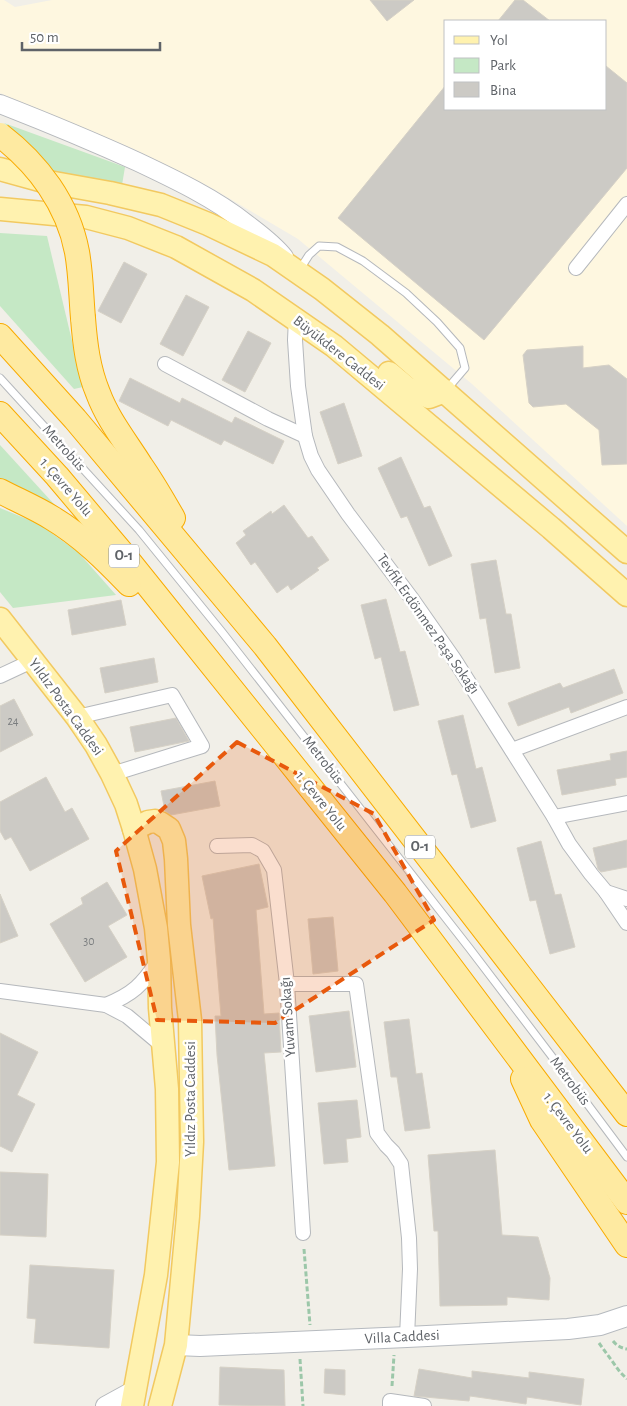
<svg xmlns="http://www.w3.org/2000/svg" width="627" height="1406" font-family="'Alegreya Sans',sans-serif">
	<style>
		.commercial { fill: #fef7e0; fill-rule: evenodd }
		.green { fill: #c5e8c5 }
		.building { fill: #cccac5; stroke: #d6d1c6 }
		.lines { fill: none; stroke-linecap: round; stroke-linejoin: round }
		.service-casing { stroke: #b5b8bc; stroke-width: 9 }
		.minor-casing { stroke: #b5b8bc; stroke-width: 16 }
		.tertiary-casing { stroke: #b5b8bc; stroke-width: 20 }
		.secondary-casing { stroke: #b6babf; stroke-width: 22 }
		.primary-casing { stroke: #f2c960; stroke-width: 25 }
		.trunk-casing { stroke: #f9ab00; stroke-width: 26 }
		.path { stroke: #9cc7a9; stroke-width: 3; stroke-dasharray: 5 2.5; stroke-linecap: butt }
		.service { stroke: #fff; stroke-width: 7 }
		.minor { stroke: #fff; stroke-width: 14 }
		.tertiary { stroke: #fff; stroke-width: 18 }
		.secondary { stroke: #fff; stroke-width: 20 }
		.primary { stroke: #fff2af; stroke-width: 22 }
		.trunk { stroke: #feeaa1; stroke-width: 24 }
		.trunk-bridge-casing { stroke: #f9ab00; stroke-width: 26; stroke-linecap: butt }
		.trunk-bridge { stroke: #feeaa1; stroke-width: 24 }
		.marked { fill: #e8590c; fill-opacity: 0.2; stroke: #e8590c; stroke-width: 4; stroke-dasharray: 10 6; stroke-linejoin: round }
		.labels { text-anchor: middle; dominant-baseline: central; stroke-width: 5; stroke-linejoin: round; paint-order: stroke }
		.number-label { font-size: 12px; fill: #7a7d7f }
		.shield { fill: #fff; stroke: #8f9295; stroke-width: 1 }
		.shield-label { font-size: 14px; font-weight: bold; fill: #5f6368 }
		.street-label { font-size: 15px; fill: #5f6368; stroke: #fff }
	</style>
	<rect width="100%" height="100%" fill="#f1efe8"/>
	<path class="commercial" d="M0 0H4L15 7 52 0H627V526L472 384 298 239 210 187 134 149 0 93ZM446 21H606V109H446Z"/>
	<g class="green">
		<path d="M4 123 125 167 122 185 53 172 34 151Z"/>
		<path d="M0 233 47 236 83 387 74 389 0 306Z"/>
		<path d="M0 445 63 514 0 480Z"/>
		<path d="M0 508 39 524 78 552 116 595 13 608 0 592Z"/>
	</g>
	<g class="building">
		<path d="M370 0H414L387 21Z"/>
		<path d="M515 0H523L550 21H498Z"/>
		<path d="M606 66 627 83V168L484 340 338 218 446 85V109H606Z"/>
		<path d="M124 262 147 274 121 323 98 311Z"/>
		<path d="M186 295 209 307 183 356 160 344Z"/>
		<path d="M248 331 271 343 245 392 222 380Z"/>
		<path d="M583 346V368L609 365 627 379V464L602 465 599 430 566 404 533 407 529 403 523 355 527 350Z"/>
		<path d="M130 378 180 403 182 398 232 423 235 417 284 441 273 464 224 440 221 445 171 420 168 426 119 401Z"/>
		<path d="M344 403 362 456 338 464 320 412Z"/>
		<path d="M401 457 424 508 430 506 452 556 429 566 407 516 401 518 378 468Z"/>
		<path d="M284 505 308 538 312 536 329 560 317 568 319 570 291 590 288 585 277 593 255 562 251 565 236 543 246 535 243 531 271 511 272 514Z"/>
		<path d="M496 560 506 614H511L520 668 495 673 486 618 480 619 471 564Z"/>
		<path d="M386 599 400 652 405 651 419 705 394 711 381 657 375 659 361 605Z"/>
		<path d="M121 600 126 625 72 635 68 610Z"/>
		<path d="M154 658 158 682 105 693 100 668Z"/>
		<path d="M614 669 623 693 571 713 569 707 518 726 508 703 560 683 563 688Z"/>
		<path d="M14 699 33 735 0 752V706Z"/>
		<path d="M463 715 476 769 482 767 496 821 471 828 457 774 452 775 438 721Z"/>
		<path d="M176 718 189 741 135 752 130 727Z"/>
		<path d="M627 751V777L615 779 616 785 562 795 557 770 611 760 610 754Z"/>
		<path d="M46 777 65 812 72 808 89 839 30 871 11 837 5 840 0 831V802Z"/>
		<path d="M215 781 220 806 171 815 165 811 161 791Z"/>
		<path d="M627 840V867L601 872 598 869 593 848Z"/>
		<path d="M541 841 555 895 561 894 575 947 550 954 536 900 530 901 517 848Z"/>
		<path d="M259 864 268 907 256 910 264 1014 279 1013 281 1052 264 1053 275 1166 229 1170 217 1055 215 1016H221L213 918 211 919 202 876Z"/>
		<path d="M107 882 127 915 108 926 127 957 85 982 50 924 83 904 81 898Z"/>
		<path d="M0 894 18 936 0 943Z"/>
		<path d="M333 917 338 971 313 974 308 919Z"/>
		<path d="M349 1011 356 1067 316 1072 309 1016Z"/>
		<path d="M409 1019 416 1074 422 1073 430 1128 405 1131 397 1077H391L384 1022Z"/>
		<path d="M0 1033 38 1052 17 1095 35 1104 12 1152 0 1146Z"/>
		<path d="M357 1100 361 1137 346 1139 348 1162 324 1164 318 1103Z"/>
		<path d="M495 1150 502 1235 538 1237 550 1278 549 1300 507 1297V1305L440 1306 438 1231H434L428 1155Z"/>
		<path d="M0 1172 48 1174 46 1237 0 1235Z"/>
		<path d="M30 1265 114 1270 109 1348 34 1343 36 1319 27 1318Z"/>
		<path d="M220 1367 284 1370 285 1406 219 1405Z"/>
		<path d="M325 1369 345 1370V1395L324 1393Z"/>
		<path d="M419 1369 472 1378V1371L529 1378V1372L584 1379 581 1405 527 1397 526 1404 470 1396 469 1401 414 1396Z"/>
	</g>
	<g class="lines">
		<g class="service-casing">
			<g id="service">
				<path d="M300 269 309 255 319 246 337 247 363 261 406 293 437 322 460 348 465 368 447 389"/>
				<path d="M0 378 139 530 222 632 470 949 550 1054 627 1157"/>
			</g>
		</g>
		<g class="minor-casing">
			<g id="minor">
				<path d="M576 268 627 204"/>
				<path d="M296 318 295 340 298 386 305 436 311 456 318 470 348 514 412 599 454 659 554 817 569 844 591 874 606 892 627 899"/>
				<path d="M165 364 268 419 305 436"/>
				<path d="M0 676 32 661"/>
				<path d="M77 717 172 695 202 746 112 774"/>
				<path d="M512 750 627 707"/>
				<path d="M554 817 627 803"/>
				<path d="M217 846 252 845 263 851 274 870 287 984 303 1233"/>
				<path d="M606 892 627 923"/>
				<path d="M287 984H356L377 1133 386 1145 393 1152 401 1164 409 1238 410 1269 407 1337"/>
				<path d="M0 991 106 1005 127 1016 164 1047"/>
				<path d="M106 1005C133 994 142 985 158 961"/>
				<path d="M390 1406V1401L424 1406"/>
			</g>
		</g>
		<g class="tertiary-casing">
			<g id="tertiary">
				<path d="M0 104C46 122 92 141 138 162 176 180 214 198 247 224 260 234 274 244 284 257"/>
				<path d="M105 1406 136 1389"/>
			</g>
		</g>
		<g class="secondary-casing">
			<path id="secondary" d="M176 1345 200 1346 407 1337 568 1329 600 1325 627 1316"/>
		</g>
		<g class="primary-casing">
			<g id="primary">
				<path d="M0 169 43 181 110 193 161 205 208 224 273 255 322 289 380 335 627 552"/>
				<path d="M0 209 86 217 128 228 176 247 253 290 334 346 551 528 627 595"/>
				<path d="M389 373 407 388 429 397 445 391"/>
				<path d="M0 619 77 717 96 745 112 774 126 804 134 829 145 869 156 928 159 960 160 1008 167 1089 168 1162 156 1275 132 1406"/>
				<path d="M134 829 148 822 155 821 160 823 169 829 174 841 176 859 179 925 190 1020 192 1142 188 1216 176 1345 160 1406"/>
			</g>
		</g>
		<g class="trunk-casing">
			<g id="trunk">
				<path d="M83 318C85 344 88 369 98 393 108 420 126 442 141 466 153 483 163 501 173 518"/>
				<path d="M0 336 75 419 265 646 627 1114"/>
				<path d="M0 414 57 476 127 559 395 893 627 1202"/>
				<path d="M0 491C17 500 36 508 52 518 82 536 106 560 129 584"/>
				<path d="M523 1079 542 1120 627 1245"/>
			</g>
		</g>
		<g class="path">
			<path d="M304 1249 310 1325"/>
			<path d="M613 1341C617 1346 621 1348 627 1349"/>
			<path d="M599 1343 620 1372 627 1379"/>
			<path d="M300 1359 303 1406"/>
			<path d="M392 1386 394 1355"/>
		</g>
		<use href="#service" class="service"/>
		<use href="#minor" class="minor"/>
		<use href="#tertiary" class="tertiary"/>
		<use href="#secondary" class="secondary"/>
		<use href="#primary" class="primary"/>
		<use href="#trunk" class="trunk"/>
		<g class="trunk-bridge-casing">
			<path id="trunk-bridge" d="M0 135C38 164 68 204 77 252 81 274 81 296 83 318"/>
		</g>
		<use href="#trunk-bridge" class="trunk-bridge"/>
	</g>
	<path class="marked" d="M237 742 374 814 434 920 275 1023 157 1020 116 851Z"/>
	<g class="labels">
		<g class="number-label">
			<text x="13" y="721">24</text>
			<text x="89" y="941">30</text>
		</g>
		<g class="shield">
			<rect x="109" y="544.5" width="30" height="23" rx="4"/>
			<rect x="405" y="835.5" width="30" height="23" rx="4"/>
		</g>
		<g class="shield-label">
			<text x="124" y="556">O-1</text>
			<text x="420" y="847">O-1</text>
		</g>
		<g class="street-label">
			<text transform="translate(339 353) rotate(38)">Büyükdere Caddesi</text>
			<text transform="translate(64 448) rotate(48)">Metrobüs</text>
			<text transform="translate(66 487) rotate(49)">1. Çevre Yolu</text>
			<text transform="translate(428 624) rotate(55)">Tevfik Erdönmez Paşa Sokağı</text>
			<text transform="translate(66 707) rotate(54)">Yıldız Posta Caddesi</text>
			<text transform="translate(323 760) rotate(52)">Metrobüs</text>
			<text transform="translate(321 801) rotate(51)">1. Çevre Yolu</text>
			<text transform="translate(288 1017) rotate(-94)">Yuvam Sokağı</text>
			<text transform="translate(570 1081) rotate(53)">Metrobüs</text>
			<text transform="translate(190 1099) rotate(-90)">Yıldız Posta Caddesi</text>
			<text transform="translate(568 1123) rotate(53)">1. Çevre Yolu</text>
			<text transform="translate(402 1337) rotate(-3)">Villa Caddesi</text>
		</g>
	</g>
	<rect x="444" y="20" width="162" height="90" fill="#ffffff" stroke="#bfc1c3"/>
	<rect x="454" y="36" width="25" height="8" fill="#fff2af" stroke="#bfc1c3"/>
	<text x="490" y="45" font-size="15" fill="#5f6368">Yol</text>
	<rect x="454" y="58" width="25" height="15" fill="#c5e8c5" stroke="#bfc1c3"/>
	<text x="490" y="70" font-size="15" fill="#5f6368">Park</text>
	<rect x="454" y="82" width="25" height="15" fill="#cccac5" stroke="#bfc1c3"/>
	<text x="490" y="95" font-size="15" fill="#5f6368">Bina</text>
	<path d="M22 42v8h138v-8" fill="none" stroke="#5f6368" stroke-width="2.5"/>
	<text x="30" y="42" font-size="15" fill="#5f6368" stroke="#ffffff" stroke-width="4" paint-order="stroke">50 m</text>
</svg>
